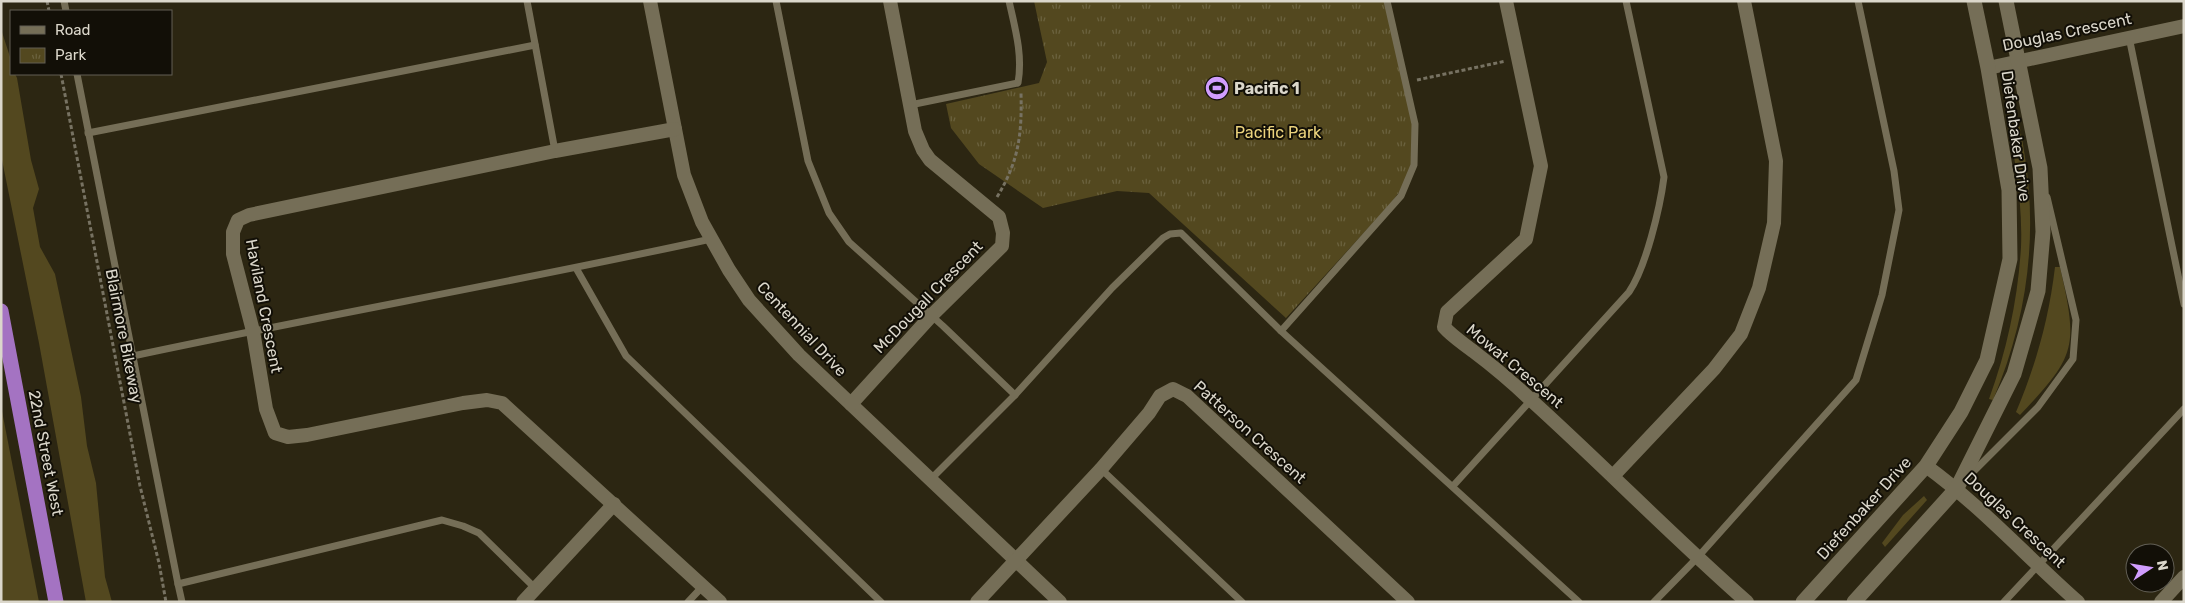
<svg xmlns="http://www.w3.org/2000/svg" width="2185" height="603" font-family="Rubik,sans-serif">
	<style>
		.grass { fill: #53481f }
		.park { fill: url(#park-tufts) }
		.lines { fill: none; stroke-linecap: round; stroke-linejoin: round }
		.path { stroke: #777262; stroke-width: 3; stroke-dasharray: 4 2.5; stroke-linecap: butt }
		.service { stroke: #756e57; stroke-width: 7 }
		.minor { stroke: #756e57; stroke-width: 14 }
		.tertiary { stroke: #756e57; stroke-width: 15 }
		.trunk { stroke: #a473c2; stroke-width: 15 }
		.labels { text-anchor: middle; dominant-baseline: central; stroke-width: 4; stroke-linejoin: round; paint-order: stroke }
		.street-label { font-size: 16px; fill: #dbd7cb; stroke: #120f07 }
		.poi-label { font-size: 16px; font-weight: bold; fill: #dbd7cb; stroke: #120f07; text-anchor: start }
		.park-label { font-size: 16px; fill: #ebd37d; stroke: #120f07 }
	</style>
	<defs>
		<pattern id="park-tufts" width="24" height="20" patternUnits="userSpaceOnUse" patternTransform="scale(1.25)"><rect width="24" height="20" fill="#53481f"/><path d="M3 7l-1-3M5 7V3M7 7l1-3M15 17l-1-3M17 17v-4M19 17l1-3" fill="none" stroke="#6b623e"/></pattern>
	</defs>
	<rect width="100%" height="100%" fill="#2c2612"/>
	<g class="grass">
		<path d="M1 29 11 60V74H15L17 78 31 160 39 189 33 208 40 247 55 274 81 397 87 446 96 483 105 577 112 602H86L39 343 1 155Z"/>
		<path d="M2009 102C2020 119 2022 138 2025 157 2038 241 2026 322 1993 400L1989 399C2007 350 2018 298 2021 247 2023 199 2013 150 2005 103Z"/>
		<path d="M2055 267H2060C2078 347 2077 355 2020 415L2016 412C2036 365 2049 318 2055 267Z"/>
		<path d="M1 406 39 602H1Z"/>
		<path d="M1924 496 1927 500 1885 547 1882 543 1903 515Z"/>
	</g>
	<path class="park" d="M1034 1H1387L1413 123 1414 159 1406 183 1391 203 1286 318 1149 193 1117 191 1043 208 979 164 951 128 946 104 1039 83 1047 62Z"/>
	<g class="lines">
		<g class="path">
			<path d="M47 1 49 11"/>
			<path d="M61 74 140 486 159 563 166 602"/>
			<path d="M1417 80 1506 61"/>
			<path d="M997 197C1019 161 1022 134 1021 93"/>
		</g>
		<g class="service">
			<path d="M64 1 66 11"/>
			<path d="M527 1 555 151"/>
			<path d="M776 1 808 161 829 213 849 242 943 326 1015 395"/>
			<path d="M2129 37 2184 304"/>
			<path d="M77 74 178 584 442 520 463 526 479 533 535 588"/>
			<path d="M910 105 1018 83C1023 55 1015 28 1009 1"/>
			<path d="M88 133 535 45"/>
			<path d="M576 268 626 356 881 602"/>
			<path d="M1281 331 1401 196 1414 165 1415 124 1387 1"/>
			<path d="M133 356C325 315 519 281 711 239"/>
			<path d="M1101 469 1242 602"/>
			<path d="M1968 477 2038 407 2073 359 2076 320 2047 197"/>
			<path d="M931 479 1015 395 1112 288 1163 238 1170 234 1181 233 1281 331 1579 602"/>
			<path d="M1453 486 1629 292C1646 267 1660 208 1664 177L1626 1"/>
			<path d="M178 584 182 602"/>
			<path d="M688 602 703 586"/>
			<path d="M1654 602 1697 558 1856 380 1882 295 1899 210 1894 171 1858 1"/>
			<path d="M2004 602 2184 409"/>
		</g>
		<g class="minor">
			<path d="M650 1 684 175 702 222 729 270 749 300 799 355 1060 602"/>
			<path d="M1506 1 1541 166 1526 239 1447 312 1444 327C1453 337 1463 343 1473 351 1493 366 1513 383 1531 400 1604 466 1673 537 1747 602"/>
			<path d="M1988 68 2184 26"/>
			<path d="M675 129 555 151 249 215 238 220 233 232V254L253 331 266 409 275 433 288 437 307 435 463 403 487 400 502 403 720 602"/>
			<path d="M851 404 932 315 1002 246 1003 233 999 217 930 160 923 150 915 131 890 1"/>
			<path d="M1926 466C1981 506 2027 557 2078 602"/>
			<path d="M1613 476 1714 369 1741 334 1759 288 1774 223 1776 161 1744 1"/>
			<path d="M523 602 614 504"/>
			<path d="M977 602 1101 469 1149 413 1160 396 1173 389 1187 396 1408 602"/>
			<path d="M2161 602 2184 577"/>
		</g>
		<g class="tertiary">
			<path d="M1803 602 1926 466 1961 412 1987 360 2010 259 2009 190 1988 68 1974 1"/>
			<path d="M1854 602 1957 488 2014 374 2038 291 2043 232 2040 168 2006 1"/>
		</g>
		<path class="trunk" d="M1 311 56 602"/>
	</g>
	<defs>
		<g id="stadium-disc" transform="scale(1.25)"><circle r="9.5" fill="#d19dfe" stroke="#120f07"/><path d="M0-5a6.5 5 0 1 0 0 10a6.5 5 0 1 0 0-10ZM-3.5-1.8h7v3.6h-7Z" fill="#111"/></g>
	</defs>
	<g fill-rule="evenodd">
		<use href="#stadium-disc" x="1217" y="88"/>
	</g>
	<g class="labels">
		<g class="street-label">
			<text transform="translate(2067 32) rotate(-12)">Douglas Crescent</text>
			<text transform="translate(2016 136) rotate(82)">Diefenbaker Drive</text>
			<text transform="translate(928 297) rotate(-46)">McDougall Crescent</text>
			<text transform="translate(264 306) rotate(79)">Haviland Crescent</text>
			<text transform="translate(802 329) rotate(47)">Centennial Drive</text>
			<text transform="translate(124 336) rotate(79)">Blairmore Bikeway</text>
			<text transform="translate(1515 366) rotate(40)">Mowat Crescent</text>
			<text transform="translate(1250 432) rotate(42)">Patterson Crescent</text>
			<text transform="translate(46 453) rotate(79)">22nd Street West</text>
			<text transform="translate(1864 508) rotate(-48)">Diefenbaker Drive</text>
			<text transform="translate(2015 520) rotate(43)">Douglas Crescent</text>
		</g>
		<g class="poi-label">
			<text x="1234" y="88">Pacific 1</text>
		</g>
		<g class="park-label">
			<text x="1278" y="132">Pacific Park</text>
		</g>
	</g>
	<rect width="2185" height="603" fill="none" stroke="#dbd7cb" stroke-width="5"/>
	<rect x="10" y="10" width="162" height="65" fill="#120f07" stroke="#625f55"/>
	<rect x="20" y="26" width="25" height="8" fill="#756e57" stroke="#625f55"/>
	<text x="55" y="35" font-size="15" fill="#dbd7cb">Road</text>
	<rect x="20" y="48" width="25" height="15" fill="url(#park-tufts)" stroke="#625f55"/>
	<text x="55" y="60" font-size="15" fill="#dbd7cb">Park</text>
	<g transform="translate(2150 568) rotate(78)"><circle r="24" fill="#120f07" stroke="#625f55"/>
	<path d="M0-4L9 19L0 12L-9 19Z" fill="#d19dfe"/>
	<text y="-8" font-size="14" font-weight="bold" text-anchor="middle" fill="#dbd7cb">N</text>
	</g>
</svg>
